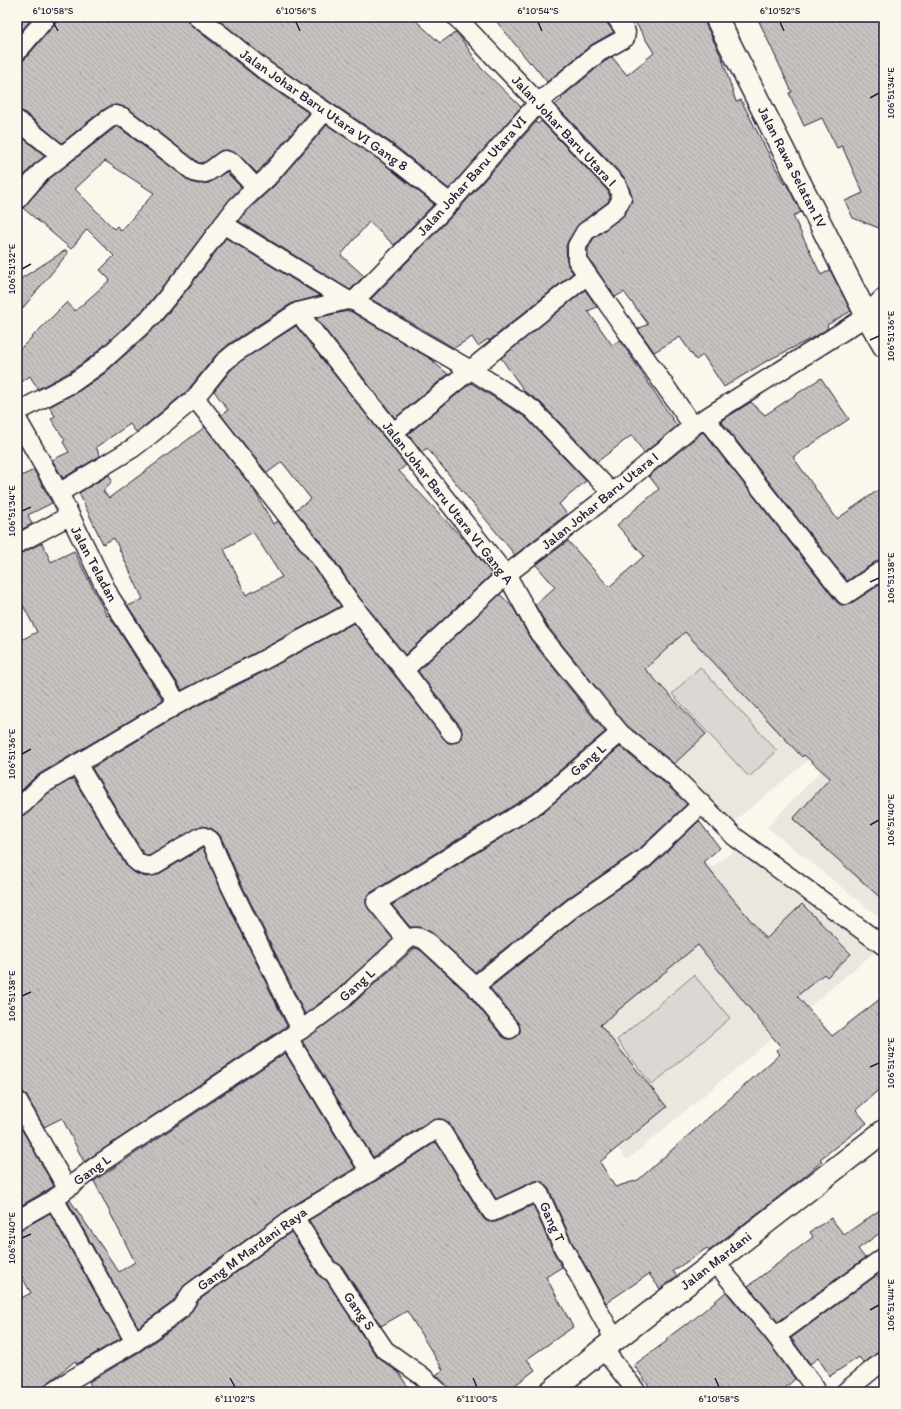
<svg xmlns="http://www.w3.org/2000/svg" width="901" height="1409" font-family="Itim,sans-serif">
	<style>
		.built { fill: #ebe7df }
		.park { fill: #dbd8d3; stroke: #7e7d87 }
		.building { fill: url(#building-back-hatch); stroke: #22223b; fill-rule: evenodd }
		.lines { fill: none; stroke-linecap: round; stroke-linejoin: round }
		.minor-casing { stroke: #22223b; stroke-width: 21 }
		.tertiary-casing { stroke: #22223b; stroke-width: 25 }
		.minor { stroke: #fbf7ec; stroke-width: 18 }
		.tertiary { stroke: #fbf7ec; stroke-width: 22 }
		.ticks { fill: none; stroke: #22223b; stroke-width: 1.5 }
		.labels { text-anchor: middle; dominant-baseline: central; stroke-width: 3; stroke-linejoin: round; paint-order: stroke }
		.street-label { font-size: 14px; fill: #22223b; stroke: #fbf7ec }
		.neatline { fill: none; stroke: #22223b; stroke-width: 1.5 }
		.ticks-label { font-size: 10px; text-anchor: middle; fill: #22223b }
	</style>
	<defs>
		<pattern id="building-back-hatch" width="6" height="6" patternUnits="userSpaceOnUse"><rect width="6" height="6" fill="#c6c2c0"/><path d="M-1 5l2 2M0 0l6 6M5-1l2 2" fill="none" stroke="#aaa6a6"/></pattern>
	</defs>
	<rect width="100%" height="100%" fill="#fbf7ec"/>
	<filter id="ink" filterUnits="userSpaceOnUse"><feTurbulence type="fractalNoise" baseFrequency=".025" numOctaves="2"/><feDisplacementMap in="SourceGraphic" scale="8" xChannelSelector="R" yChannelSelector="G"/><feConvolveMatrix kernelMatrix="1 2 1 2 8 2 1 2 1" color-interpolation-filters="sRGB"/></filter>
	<g filter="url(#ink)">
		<g class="built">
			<path d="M684 556 845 730 726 828 679 783 565 662Z"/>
			<path d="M870 720 884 732V921L767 827Z"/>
			<path d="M746 842 878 949 627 1160 512 1013 703 859 712 867Z"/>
		</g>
		<g class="park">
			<path d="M700 667 777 751 749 777 672 694Z"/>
			<path d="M694 975 730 1018 652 1085 617 1040Z"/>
		</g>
		<g class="building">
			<path d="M17 17H33L17 36Z"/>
			<path d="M57 17H187L188 22 191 25 257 78 309 113 257 173 240 156 228 150 220 151 205 162 199 163 129 109 118 105 110 106 101 111 62 143 24 112 17 110V62H21L25 59 55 24Z"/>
			<path d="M215 17H412L440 43 456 32 461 38 481 68 521 107 449 189 390 142 270 62Z"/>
			<path d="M493 17H606L607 23 614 32 591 45 547 82 531 62 530 63Z"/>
			<path d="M629 17H704L705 23 722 58 736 102 741 100 784 184 786 183 801 212 793 216 821 275 830 270 851 311 827 325 828 328 820 334 765 362 724 387 703 355 696 360 680 337 654 352 638 329 648 324 624 292 615 297 588 257V249L593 239 625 214 631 203 632 195 625 178 555 105 562 99 561 98 604 62 612 57 627 75 654 53 634 20 632 22Z"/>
			<path d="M757 17H884V230L853 218 845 201 863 193 842 146 837 148 822 118 804 126 789 93 792 92Z"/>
			<path d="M541 121 608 191 610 197 608 202 579 224 568 241 566 246 567 260 568 266 573 273 489 341 488 339 478 346 472 337 454 348 371 299 458 210 536 122 538 124Z"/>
			<path d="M327 125 378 159 434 204 394 245 369 222 341 255 364 276 350 290 239 221 245 213 275 185Z"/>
			<path d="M117 126 191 182 198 184 209 183 226 172 241 187 229 200 175 272 144 309 91 357 68 373 38 389 30 376 17 385V352L67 302 75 311 110 280 100 270 114 256 87 229 71 249 23 208 48 180ZM105 161 154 193 121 231 117 226 114 229 75 189Z"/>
			<path d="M17 133 45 156 33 165 17 184Z"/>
			<path d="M226 238 320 296 292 303 229 344 215 356 187 391 143 427 136 432 130 424 96 447 100 456 63 478 52 460 69 452 63 442 65 440 51 419 55 416 49 407 79 391 104 374 159 324 191 285Z"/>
			<path d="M66 250 68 253 17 315V281Z"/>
			<path d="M585 290 597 307 588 311 612 345 620 340 677 426 644 453 632 435 597 462 540 402 525 392 501 358Z"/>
			<path d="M348 311H350L434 361 433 362 448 374 395 418 316 318Z"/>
			<path d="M296 326 406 465 399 471 470 546 492 574 405 655 359 597 329 552 295 510 311 499 282 462 267 473 221 415 228 410 214 391 231 370 241 361Z"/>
			<path d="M821 378 849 419 793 457 837 519 884 486V559L878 560 847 581 721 421 751 402 765 415Z"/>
			<path d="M471 383 525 417 586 481 559 504 567 514 515 555 427 448 422 452 408 434Z"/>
			<path d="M205 427 254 490 273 524 278 521 312 564 341 606 255 653 182 690 128 606 143 599 114 538 103 544 79 493 109 475 112 481 103 491 109 498ZM253 532 282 577 246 595 224 549Z"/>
			<path d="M703 432 837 602 841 605H846L850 604 884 582V901L793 819 830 778 804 755 802 757 685 632 645 669 706 734 674 764 627 726 548 627 535 605 555 587 536 565 568 541 609 587 644 556 617 525 659 489 649 476Z"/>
			<path d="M34 470 52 503 28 515 32 524 17 532V478Z"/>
			<path d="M42 543 51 562 74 551 107 616 109 615 163 701 36 776 17 795V642L37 632 17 594V554L22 553Z"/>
			<path d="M500 594 514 609 531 640 605 732 532 794 370 893 366 898V903L368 908 393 939 336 991 305 1014 240 881 221 837 218 833 211 828 201 826 149 856 146 855 143 853 92 768 183 713 265 671 354 623 444 739 448 743H453L458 742 462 737V732L461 727 418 671Z"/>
			<path d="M620 747 666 784 687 804 638 850 568 898 475 972 431 932 419 927H410L392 905 543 812Z"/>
			<path d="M73 778 126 865 135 873 146 877 157 875 203 848 221 890 287 1026 84 1162 62 1118 44 1127 26 1095 22 1091 17 1090V817L28 813 48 793Z"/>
			<path d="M699 821 720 848 703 862 766 939 802 904 851 954 827 977 824 974 797 996 832 1036 884 996V1085L856 1110 867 1123 820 1159 822 1161 804 1177 709 1251 707 1248 673 1271 677 1276 660 1289 649 1274 606 1303 572 1242 548 1187 544 1183 539 1181H534L496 1199 449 1123 445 1120 440 1119 431 1120 373 1157 302 1041 349 1007 415 948 420 950 467 993 502 1036 506 1039H511L516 1037 520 1032V1028L518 1023 490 988 581 914 651 867ZM698 945 780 1046 776 1050 780 1054 638 1180 615 1187 600 1162 667 1107 600 1025Z"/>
			<path d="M285 1053 355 1168 288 1209 185 1285 173 1302 138 1327 68 1202 70 1200 119 1272 135 1262 94 1181Z"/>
			<path d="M17 1121 54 1186 17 1208Z"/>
			<path d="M436 1142 483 1218 486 1221 491 1222H496L533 1205 553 1251 562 1267 546 1277 573 1327 527 1359 535 1370 506 1392H449L446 1385 436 1375 443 1370 407 1311 381 1326 342 1266 335 1262 309 1220 376 1181Z"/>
			<path d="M884 1207V1230L858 1249 865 1258 778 1322 748 1286 813 1237 810 1232 831 1218 844 1235Z"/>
			<path d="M50 1213 121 1338 77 1364 75 1361 37 1392H17V1300L31 1293 17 1268V1230L22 1229Z"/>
			<path d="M291 1232 319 1276 326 1280 376 1356 399 1373 411 1392 418 1387 424 1392H95L89 1382 141 1351 187 1318 199 1300Z"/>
			<path d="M877 1275 884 1285V1348L864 1363 859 1357 830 1376 818 1358 810 1364 791 1338Z"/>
			<path d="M726 1292 768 1342 795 1379 781 1392H653L634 1365 667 1341 666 1339 686 1324 687 1325Z"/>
		</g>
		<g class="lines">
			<g class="minor-casing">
				<g id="minor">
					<path d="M197 17 220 34 264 70 384 151 450 203"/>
					<path d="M456 17 617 185 622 198 616 209 585 232 577 246V260L693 426"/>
					<path d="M17 52 47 17"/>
					<path d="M17 120 62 156 41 172 17 200"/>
					<path d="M62 156 107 120 115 115 123 117 194 172C207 178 214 166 225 160L233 163 256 188 267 178 324 112"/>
					<path d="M223 224 347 300"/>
					<path d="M354 301 450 203 538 103 598 53 625 38 626 32 616 17"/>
					<path d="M298 312 509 579 539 633 620 733 673 776 735 837 884 946"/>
					<path d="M195 398 320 558 351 603 404 670 506 575 612 493 693 426 867 316"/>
					<path d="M17 412 74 382 98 365 152 316 183 278 237 206 256 188"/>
					<path d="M705 418 845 595 884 569"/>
					<path d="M17 419 59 493 110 597 178 704"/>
					<path d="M394 432 587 275"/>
					<path d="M59 493 133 448 150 435 195 398 223 363 235 353 298 312 347 300 354 301 415 338 476 373 532 409 612 493"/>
					<path d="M17 544 69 516"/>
					<path d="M404 670 452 733"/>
					<path d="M77 764 135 860C140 865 145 867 152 866L202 836 207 838 211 841 230 885 301 1030"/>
					<path d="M17 807 23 804 42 785 178 704 227 678 260 662 352 612 356 609"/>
					<path d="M407 940C415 935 419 937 426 941L475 986"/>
					<path d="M510 1029 475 986 575 906 645 858 702 804"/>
					<path d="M288 1038 370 1172"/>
					<path d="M17 1100 67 1188"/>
					<path d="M54 1199 135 1342"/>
					<path d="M294 1217 328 1270 333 1272 351 1300 385 1350 422 1376 439 1392"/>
					<path d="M17 1220 54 1199 96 1166 308 1025 343 999 355 987 407 940 376 902 538 803 620 733"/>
					<path d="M715 1262 776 1336 815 1388 816 1392"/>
					<path d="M776 1336 884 1257"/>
					<path d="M603 1349 637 1392"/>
					<path d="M52 1392 69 1381 135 1342 181 1309 191 1293 294 1217 370 1172 437 1129H440L492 1212 538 1191 563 1247 611 1333 614 1340"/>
					<path d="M845 1392 884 1360"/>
				</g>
			</g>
			<g class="tertiary-casing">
				<g id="tertiary">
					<path d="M716 17 867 316 884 346"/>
					<path d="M867 316 884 300"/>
					<path d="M550 1392 603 1349 884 1131"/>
				</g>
			</g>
			<use href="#minor" class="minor"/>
			<use href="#tertiary" class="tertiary"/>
		</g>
	</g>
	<path class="ticks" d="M53 22 58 31M296 22 300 31M538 22 542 31M780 22 784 31M870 98 879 93M22 269 31 264M870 340 879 336M22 511 31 507M870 582 879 578M22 754 31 749M870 825 879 820M22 996 31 992M870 1067 879 1063M22 1238 31 1234M870 1310 879 1305M230 1378 235 1387M473 1378 477 1387M715 1378 719 1387"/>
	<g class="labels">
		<g class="street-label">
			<text transform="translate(324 110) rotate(35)">Jalan Johar Baru Utara VI Gang 8</text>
			<text transform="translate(564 131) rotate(47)">Jalan Johar Baru Utara I</text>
			<text transform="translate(792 167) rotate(63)">Jalan Rawa Selatan IV</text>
			<text transform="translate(472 176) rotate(-48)">Jalan Johar Baru Utara VI</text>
			<text transform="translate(600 501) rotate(-39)">Jalan Johar Baru Utara I</text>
			<text transform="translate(448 503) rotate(52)">Jalan Johar Baru Utara VI Gang A</text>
			<text transform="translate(94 564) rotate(62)">Jalan Teladan</text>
			<text transform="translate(588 760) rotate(-41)">Gang L</text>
			<text transform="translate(357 985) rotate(-42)">Gang L</text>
			<text transform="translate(92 1170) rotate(-36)">Gang L</text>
			<text transform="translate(552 1222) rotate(66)">Gang T</text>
			<text transform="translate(252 1249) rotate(-36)">Gang M Mardani Raya</text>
			<text transform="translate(716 1261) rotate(-38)">Jalan Mardani</text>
			<text transform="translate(359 1311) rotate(55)">Gang S</text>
		</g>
	</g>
	<rect width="901" height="1409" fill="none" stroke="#fbf7ec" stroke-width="44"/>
	<rect x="22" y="22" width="857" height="1365" class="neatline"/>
	<g class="ticks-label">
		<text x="53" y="14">6°10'58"S</text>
		<text x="296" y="14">6°10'56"S</text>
		<text x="538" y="14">6°10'54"S</text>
		<text x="780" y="14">6°10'52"S</text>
		<text transform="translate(890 93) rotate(-90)" y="4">106°51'34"E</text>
		<text transform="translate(11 269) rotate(-90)" y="4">106°51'32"E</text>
		<text transform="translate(890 336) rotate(-90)" y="4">106°51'36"E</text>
		<text transform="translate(11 511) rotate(-90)" y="4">106°51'34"E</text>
		<text transform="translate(890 578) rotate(-90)" y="4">106°51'38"E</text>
		<text transform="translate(11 754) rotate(-90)" y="4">106°51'36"E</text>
		<text transform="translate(890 820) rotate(-90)" y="4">106°51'40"E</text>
		<text transform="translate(11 996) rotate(-90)" y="4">106°51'38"E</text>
		<text transform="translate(890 1063) rotate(-90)" y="4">106°51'42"E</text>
		<text transform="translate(11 1238) rotate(-90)" y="4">106°51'40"E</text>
		<text transform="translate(890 1305) rotate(-90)" y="4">106°51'44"E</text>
		<text x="235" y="1402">6°11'02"S</text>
		<text x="477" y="1402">6°11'00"S</text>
		<text x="719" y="1402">6°10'58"S</text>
	</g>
</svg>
